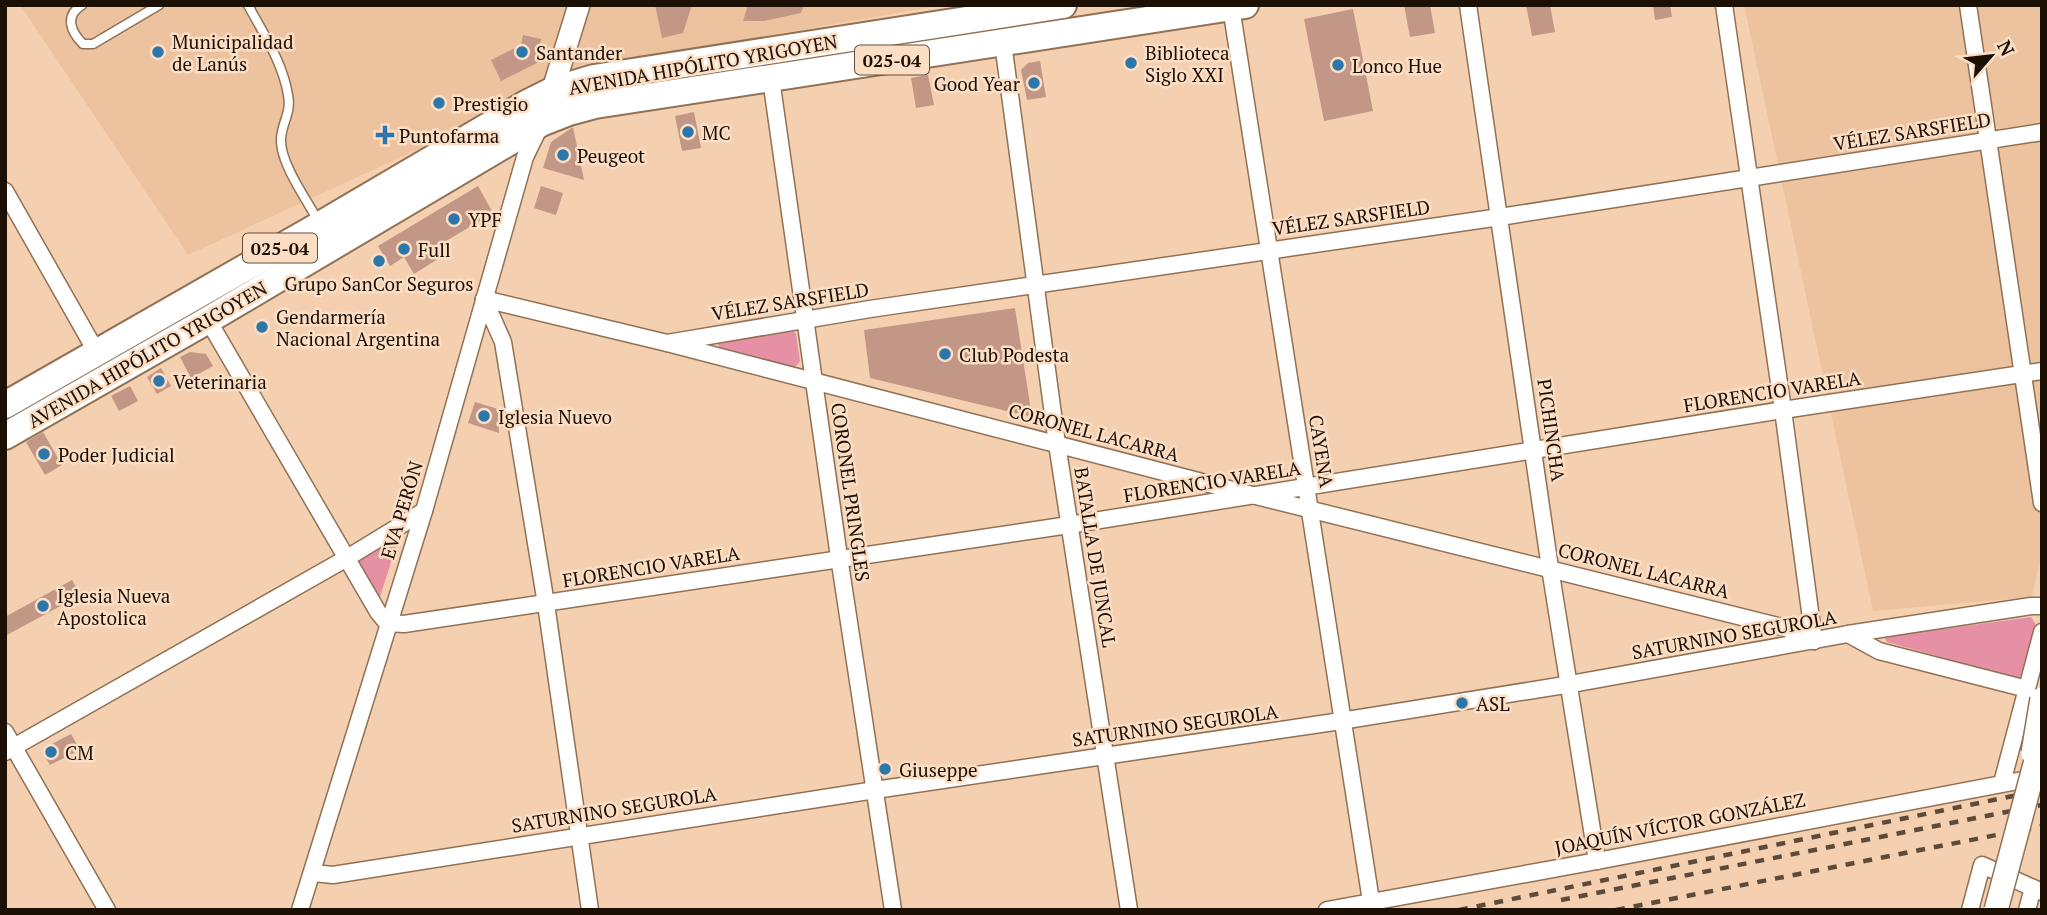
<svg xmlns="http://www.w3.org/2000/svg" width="2047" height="915" font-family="'PT Serif',serif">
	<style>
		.built { fill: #edc39f }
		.green { fill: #e690a6 }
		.building { fill: #c29785 }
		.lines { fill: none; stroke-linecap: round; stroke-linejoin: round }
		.service-casing { stroke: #917154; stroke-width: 11 }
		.minor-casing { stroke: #917154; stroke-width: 19 }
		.tertiary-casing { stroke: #917154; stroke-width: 24 }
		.primary-casing { stroke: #917154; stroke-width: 30 }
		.service { stroke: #fff; stroke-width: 8 }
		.minor { stroke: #fff; stroke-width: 16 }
		.tertiary { stroke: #fff; stroke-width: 21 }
		.primary { stroke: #fff; stroke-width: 26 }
		.rail { stroke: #5d4a38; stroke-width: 4.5; stroke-dasharray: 9 9; stroke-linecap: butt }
		.secondary-bridge-casing { stroke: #917154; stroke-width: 26; stroke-linecap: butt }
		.secondary-bridge { stroke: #fff; stroke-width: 23 }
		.poi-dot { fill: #2d76aa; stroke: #fcdec5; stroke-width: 2.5 }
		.labels { text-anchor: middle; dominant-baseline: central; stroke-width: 5; stroke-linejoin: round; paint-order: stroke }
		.shield { fill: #fcdec5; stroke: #5f4e3f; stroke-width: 2 }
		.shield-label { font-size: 18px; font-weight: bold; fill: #1c1005 }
		.poi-label { font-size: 19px; fill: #1c1005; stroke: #fcdec5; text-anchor: start }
		.street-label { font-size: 19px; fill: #1c1005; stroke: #fcdec5 }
	</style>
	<rect width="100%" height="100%" fill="#f4d0b0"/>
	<g class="built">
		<path d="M20 5H943L601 65 188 255Z"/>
		<path d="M1744 5H2042V552L2032 597 1873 611Z"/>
	</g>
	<g class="green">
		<path d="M790 327 796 334 800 361 794 368 721 351 718 344 721 338Z"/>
		<path d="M399 537 379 600 357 560Z"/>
		<path d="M2031 617 2036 625 2026 669 2018 679 1887 642 1884 637Z"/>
	</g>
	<g class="building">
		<path d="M655 5H692L683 33 662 38Z"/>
		<path d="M748 5H804L801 13 764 21H743Z"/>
		<path d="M1404 5H1430L1435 33 1410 37Z"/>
		<path d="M1526 5H1550L1555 32 1532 36Z"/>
		<path d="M1653 5H1670L1672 17 1655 20Z"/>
		<path d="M1353 9 1373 111 1324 121 1304 19Z"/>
		<path d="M523 35 541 39 537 63 501 81 491 60 521 45Z"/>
		<path d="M1040 61 1046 97 1027 100 1021 70 1028 63Z"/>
		<path d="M928 75 934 105 916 108 911 78Z"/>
		<path d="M694 112 701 148 682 151 675 116Z"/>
		<path d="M573 127 584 180 543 168 551 142Z"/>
		<path d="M478 186 493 213 436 247 441 257 414 274 404 257 390 266 378 246Z"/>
		<path d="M541 186 563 193 556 215 534 208Z"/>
		<path d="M1015 308 1032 417 870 378 864 330Z"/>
		<path d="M190 352 206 354 213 366 191 378 180 357Z"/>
		<path d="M161 368 171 386 157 394 147 377Z"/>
		<path d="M130 386 138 401 119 411 111 396Z"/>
		<path d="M475 402 498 409 499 433 468 423Z"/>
		<path d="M43 432 62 465 45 475 26 442Z"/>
		<path d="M72 580 81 595 5 636V617Z"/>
		<path d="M71 734 80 750 50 765 46 758 52 744Z"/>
	</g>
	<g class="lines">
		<g class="service-casing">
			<g id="service">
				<path d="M82 5C64 16 71 32 83 44H93L159 5"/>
				<path d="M248 5C263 33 283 63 288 95 292 114 280 125 281 142 282 166 307 200 318 221"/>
			</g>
		</g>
		<g class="minor-casing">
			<g id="minor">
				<path d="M1468 5 1550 568 1597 861"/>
				<path d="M1724 5 1783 410 1814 641"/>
				<path d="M1968 5 2042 503"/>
				<path d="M1231 7 1371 901"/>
				<path d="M1003 43 1057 444 1129 910"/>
				<path d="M771 79 839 557 893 910"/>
				<path d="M5 191 97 353"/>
				<path d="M484 299 667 343 1252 495 1786 628 1814 641"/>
				<path d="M484 299 503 342 546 604 590 910"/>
				<path d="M208 320 378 612 387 623"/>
				<path d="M667 343 870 309 1500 217 2042 132"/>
				<path d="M387 623 404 624 1069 525 1783 410 2042 371"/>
				<path d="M1848 634 1879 651 2027 689"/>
				<path d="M5 732 107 910"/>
				<path d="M5 752 347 558 424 511"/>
				<path d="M2002 783 2042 632"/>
				<path d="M313 873 333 875 875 790 1341 721 1571 684 1848 634 2031 606H2042"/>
				<path d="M300 910 424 511 525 157 540 126"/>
				<path d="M1327 910 1597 861 2039 777"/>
				<path d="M1970 910 1982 865 2042 892"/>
				<path d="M2027 910 2033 888"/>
			</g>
		</g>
		<g class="tertiary-casing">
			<path id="tertiary" d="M549 102 579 5"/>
		</g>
		<g class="primary-casing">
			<g id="primary">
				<path d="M5 405 320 225 526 104 554 90 594 78 1063 5"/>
				<path d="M5 436 208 320 541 123 569 112 595 105 1245 5"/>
			</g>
		</g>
		<use href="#service" class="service"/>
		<use href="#minor" class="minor"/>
		<use href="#tertiary" class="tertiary"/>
		<use href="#primary" class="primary"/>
		<g class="rail">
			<path d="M1561 900 2042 805"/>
			<path d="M1459 910 2042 790"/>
			<path d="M1616 910 2042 826"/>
		</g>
		<g class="secondary-bridge-casing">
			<g id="secondary-bridge">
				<path d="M2033 753 2042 699"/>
				<path d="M1996 910 2042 738"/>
			</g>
		</g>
		<use href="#secondary-bridge" class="secondary-bridge"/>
	</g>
	<g class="poi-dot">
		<circle cx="158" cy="52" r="7"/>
		<circle cx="522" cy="52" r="7"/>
		<circle cx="1131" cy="63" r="7"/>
		<circle cx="1338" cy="65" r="7"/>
		<circle cx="1034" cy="83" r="7"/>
		<circle cx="439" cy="103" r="7"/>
		<circle cx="688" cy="132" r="7"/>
		<path d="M381.5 124.5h7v7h7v7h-7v7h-7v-7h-7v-7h7z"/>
		<circle cx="563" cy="155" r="7"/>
		<circle cx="454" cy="219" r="7"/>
		<circle cx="404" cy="249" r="7"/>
		<circle cx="379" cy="261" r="7"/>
		<circle cx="262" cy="327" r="7"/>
		<circle cx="945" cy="354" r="7"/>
		<circle cx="159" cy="381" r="7"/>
		<circle cx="484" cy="416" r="7"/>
		<circle cx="44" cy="454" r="7"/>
		<circle cx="43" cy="606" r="7"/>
		<circle cx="1462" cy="703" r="7"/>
		<circle cx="51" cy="752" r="7"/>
		<circle cx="885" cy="769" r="7"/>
	</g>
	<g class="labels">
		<g class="shield">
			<rect x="855" y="45.5" width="74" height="29" rx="5"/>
			<rect x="243" y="233.5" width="74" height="29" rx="5"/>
		</g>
		<g class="shield-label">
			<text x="892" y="60">025-04</text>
			<text x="280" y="248">025-04</text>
		</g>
		<g class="poi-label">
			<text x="172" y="41">Municipalidad<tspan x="172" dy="22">de Lanús</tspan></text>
			<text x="536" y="52">Santander</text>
			<text x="1145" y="52">Biblioteca<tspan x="1145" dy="22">Siglo XXI</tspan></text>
			<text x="1352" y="65">Lonco Hue</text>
			<text x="1020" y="83" text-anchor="end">Good Year</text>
			<text x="453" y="103">Prestigio</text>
			<text x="702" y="132">MC</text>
			<text x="399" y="135">Puntofarma</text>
			<text x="577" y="155">Peugeot</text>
			<text x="468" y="219">YPF</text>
			<text x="418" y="249">Full</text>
			<text x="379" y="283" text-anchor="middle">Grupo SanCor Seguros</text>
			<text x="276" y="316">Gendarmería<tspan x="276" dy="22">Nacional Argentina</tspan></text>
			<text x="959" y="354">Club Podesta</text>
			<text x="173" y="381">Veterinaria</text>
			<text x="498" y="416">Iglesia Nuevo</text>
			<text x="58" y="454">Poder Judicial</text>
			<text x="57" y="595">Iglesia Nueva<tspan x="57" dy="22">Apostolica</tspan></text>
			<text x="1476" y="703">ASL</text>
			<text x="65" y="752">CM</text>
			<text x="899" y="769">Giuseppe</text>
		</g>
		<g class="street-label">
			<text transform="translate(703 64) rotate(-10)">AVENIDA HIPÓLITO YRIGOYEN</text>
			<text transform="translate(1912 131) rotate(-9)">VÉLEZ SARSFIELD</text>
			<text transform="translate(1351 217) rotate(-8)">VÉLEZ SARSFIELD</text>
			<text transform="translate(790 301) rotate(-9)">VÉLEZ SARSFIELD</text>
			<text transform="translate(147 354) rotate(-30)">AVENIDA HIPÓLITO YRIGOYEN</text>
			<text transform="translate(1772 391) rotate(-9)">FLORENCIO VARELA</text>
			<text transform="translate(1552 430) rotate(82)">PICHINCHA</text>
			<text transform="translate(1094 432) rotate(15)">CORONEL LACARRA</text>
			<text transform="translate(1322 451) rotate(81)">CAYENA</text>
			<text transform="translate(1212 481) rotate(-9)">FLORENCIO VARELA</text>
			<text transform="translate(851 492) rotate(82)">CORONEL PRINGLES</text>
			<text transform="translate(401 510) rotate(-73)">EVA PERÓN</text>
			<text transform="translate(1096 557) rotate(81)">BATALLA DE JUNCAL</text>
			<text transform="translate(651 566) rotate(-9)">FLORENCIO VARELA</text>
			<text transform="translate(1644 570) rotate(14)">CORONEL LACARRA</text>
			<text transform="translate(1734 634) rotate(-10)">SATURNINO SEGUROLA</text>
			<text transform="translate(1175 725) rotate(-8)">SATURNINO SEGUROLA</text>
			<text transform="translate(614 809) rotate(-9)">SATURNINO SEGUROLA</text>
			<text transform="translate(1680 823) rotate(-11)">JOAQUÍN VÍCTOR GONZÁLEZ</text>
		</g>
	</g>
	<rect width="2047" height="915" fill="none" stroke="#1c1005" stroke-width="14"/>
	<g transform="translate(1991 56) rotate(62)" stroke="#fcdec5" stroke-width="5" paint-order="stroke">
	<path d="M0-5L12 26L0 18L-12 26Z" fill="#1c1005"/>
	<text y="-10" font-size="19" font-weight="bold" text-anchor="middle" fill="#1c1005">N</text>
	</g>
</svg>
